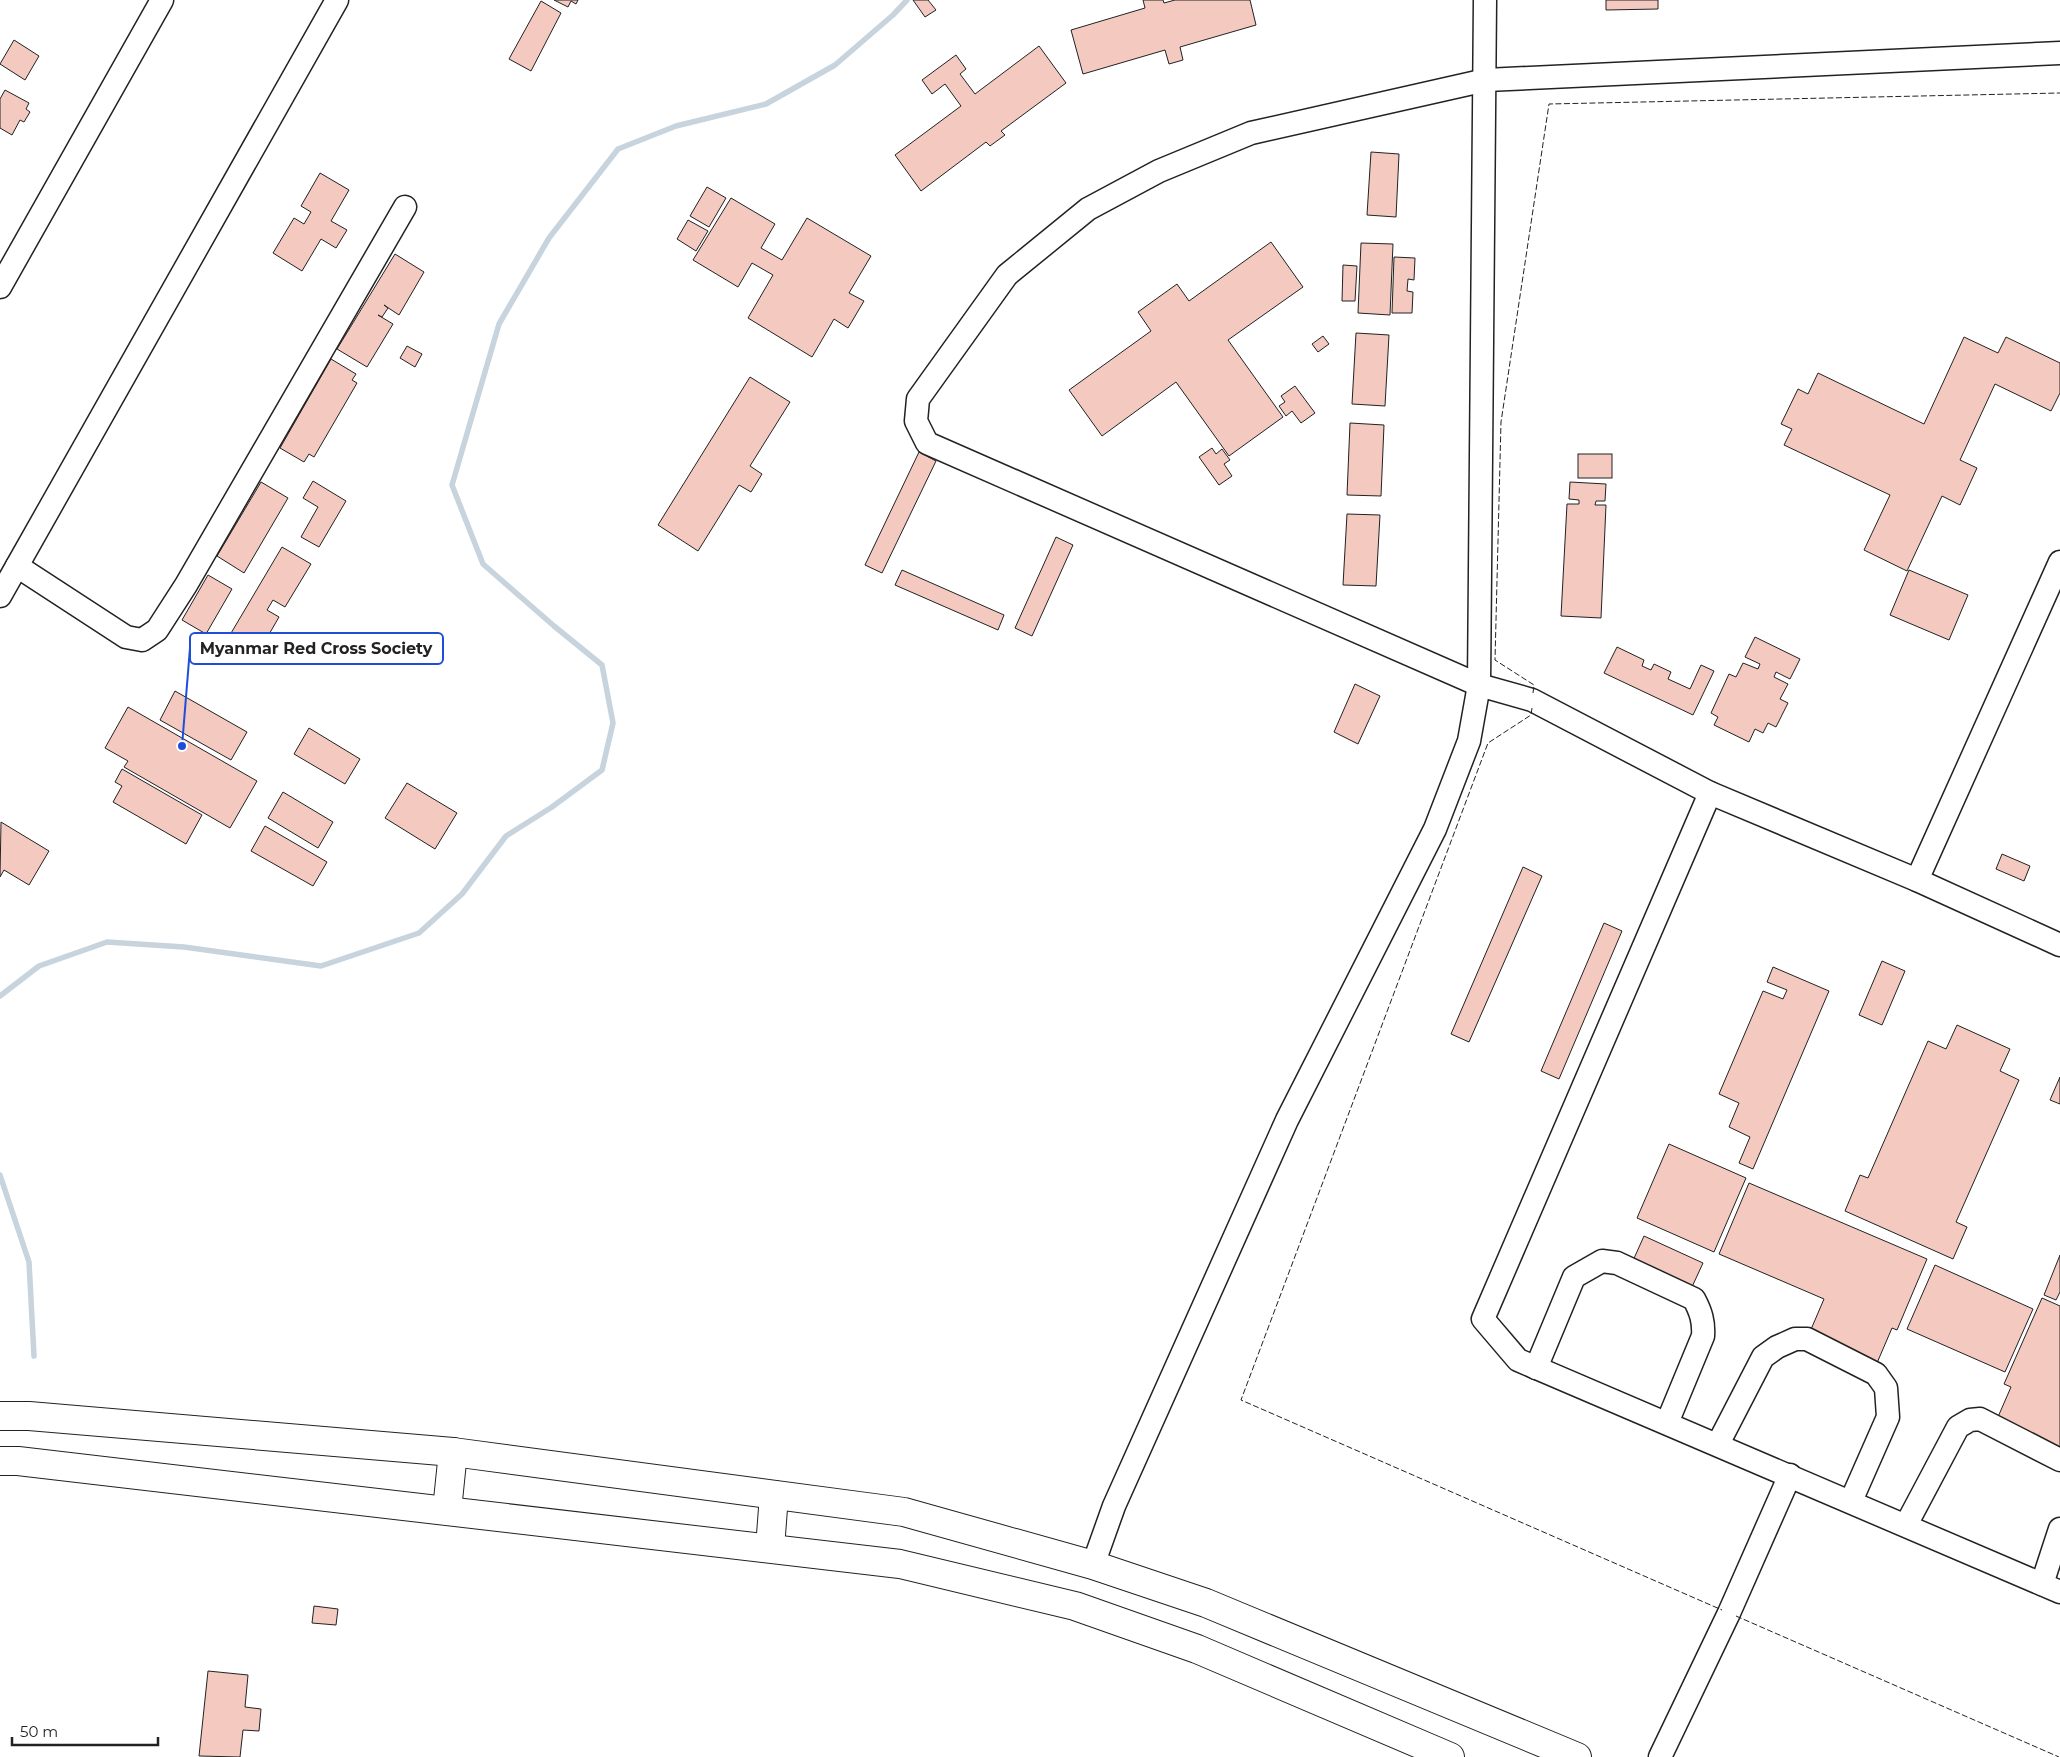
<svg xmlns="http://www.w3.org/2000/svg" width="2060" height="1757" font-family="Montserrat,sans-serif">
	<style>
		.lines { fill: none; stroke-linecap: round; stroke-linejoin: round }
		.stream { stroke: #c7d3dd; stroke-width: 5.5 }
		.building { fill: #f3c9c0; stroke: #222 }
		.minor-casing { stroke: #222; stroke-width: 25 }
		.major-casing { stroke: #222; stroke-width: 30 }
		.highway-casing { stroke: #222; stroke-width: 30 }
		.minor { stroke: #fff; stroke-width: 22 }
		.major { stroke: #fff; stroke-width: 28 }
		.highway { stroke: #fff; stroke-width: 28 }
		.fence { stroke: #222; stroke-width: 1; stroke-dasharray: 6 2.5; stroke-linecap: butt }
		.leader { fill: none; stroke: #1d4ed8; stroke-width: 2 }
		.callout-dot { fill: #1d4ed8; stroke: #fff; stroke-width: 2 }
		.callout { fill: #fff; stroke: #1d4ed8; stroke-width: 2 }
		.callout-label { font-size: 16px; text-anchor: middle; font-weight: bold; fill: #222 }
	</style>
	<rect width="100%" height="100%" fill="#fff"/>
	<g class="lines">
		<g class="stream">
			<path d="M0 996 39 966 107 942 184 947 321 966 419 933 462 894 506 836 552 807 602 770 613 723 602 665 554 626 483 564 452 485 499 324 549 238 618 149 676 126 766 104 835 65 893 15 907 0"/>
			<path d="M0 1175 29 1262 34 1356"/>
		</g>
	</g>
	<g class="building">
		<path d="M554 0H578L576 4 571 1 568 7Z"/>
		<path d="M913 0H928L936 10 925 17Z"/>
		<path d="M1143 0H1163L1164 3 1175 0H1250L1256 25 1180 47 1183 60 1169 64 1165 50 1083 74 1071 30 1145 8Z"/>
		<path d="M1606 0H1658V9L1606 10Z"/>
		<path d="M541 1 561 13 531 71 509 59Z"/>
		<path d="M14 40 39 56 25 80 0 64Z"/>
		<path d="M1039 46 1066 83 1001 131 1005 135 990 146 986 142 921 191 895 155 961 106 945 84 932 94 922 80 956 55 966 69 960 74 975 94Z"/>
		<path d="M5 90 29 103 26 109 30 112 24 122 20 120 12 135 0 128V99Z"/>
		<path d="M1371 152 1399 154 1396 217 1367 215Z"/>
		<path d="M320 173 349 190 331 221 347 230 336 248 321 239 302 271 273 253 294 218 304 224 311 212 301 206Z"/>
		<path d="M707 187 726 198 709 227 690 216Z"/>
		<path d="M731 198 775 224 761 248 782 260 807 218 871 256 849 293 864 301 848 328 834 319 812 357 748 318 773 275 752 263 738 287 693 260Z"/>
		<path d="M688 220 708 231 696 251 677 239Z"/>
		<path d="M1271 242 1303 287 1228 340 1283 417 1229 456 1176 382 1102 436 1069 390 1151 331 1138 312 1177 284 1189 301Z"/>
		<path d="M1361 243 1393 244 1390 315 1358 313Z"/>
		<path d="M395 254 424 272 399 315 384 305 388 308 382 317 378 315 393 324 367 367 337 349Z"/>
		<path d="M1394 257 1415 258 1414 280 1408 279 1407 291 1413 292 1412 313H1392Z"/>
		<path d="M1343 265 1357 266 1355 301H1342Z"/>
		<path d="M1356 333 1389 335 1385 406 1352 404Z"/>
		<path d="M1323 336 1329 344 1318 352 1312 344Z"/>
		<path d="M1964 337 1998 353 2006 337 2060 363V393L2051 411 1995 384 1960 460 1977 468 1960 505 1942 496 1907 571 1864 550 1890 495 1784 445 1792 429 1781 424 1798 389 1808 394 1818 373 1924 424Z"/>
		<path d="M407 346 422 354 415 367 400 358Z"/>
		<path d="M331 359 356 374 352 380 357 383 314 457 309 454 304 462 280 448Z"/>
		<path d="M750 377 790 402 750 466 762 474 751 492 739 485 698 551 658 525Z"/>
		<path d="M1295 386 1315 413 1301 423 1292 411 1286 416 1279 406 1285 402 1281 396Z"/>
		<path d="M1350 423 1384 425 1381 496 1347 495Z"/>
		<path d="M1212 448 1216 454 1222 449 1230 460 1224 464 1232 476 1219 485 1199 457Z"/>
		<path d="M919 452 936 461 882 573 865 565Z"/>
		<rect x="1578" y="454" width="34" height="24"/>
		<path d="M313 481 346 501 319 547 301 537 318 507 303 498Z"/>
		<path d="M261 482 288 498 244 573 217 556Z"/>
		<path d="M1570 482 1606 484 1605 501H1596L1595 505H1606L1601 618 1561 616 1567 504H1579V500L1569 499Z"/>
		<path d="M1347 514 1380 515 1376 586 1343 585Z"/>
		<path d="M1056 537 1073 545 1032 636 1015 628Z"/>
		<path d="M282 547 311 564 285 607 273 600 267 610 279 617 253 662 224 645Z"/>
		<path d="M902 570 1004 615 998 630 895 585Z"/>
		<path d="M1909 570 1968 595 1949 640 1890 615Z"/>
		<path d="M208 575 232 589 206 634 182 620Z"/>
		<path d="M1755 637 1800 659 1790 679 1776 672 1774 677 1788 684 1780 699 1788 703 1776 727 1768 723 1763 733 1755 729 1749 742 1714 725 1718 717 1711 713 1729 674 1736 677 1743 663 1758 669 1760 664 1745 657Z"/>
		<path d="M1617 647 1644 660 1642 666 1651 670 1654 664 1671 672 1668 679 1690 689 1701 665 1714 671 1693 715 1604 673Z"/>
		<path d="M1355 684 1380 696 1358 744 1334 732Z"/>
		<path d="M175 691 247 732 231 760 160 720Z"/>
		<path d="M128 707 257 781 230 828 124 767 128 761 105 748Z"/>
		<path d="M309 728 360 759 345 784 294 754Z"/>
		<path d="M122 769 202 815 186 844 113 802 122 786 115 782Z"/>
		<path d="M407 783 457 813 435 849 385 818Z"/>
		<path d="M283 792 333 822 318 848 268 818Z"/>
		<path d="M1 822 49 851 29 885 4 870 0 877Z"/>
		<path d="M265 826 327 862 313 886 251 851Z"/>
		<path d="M2002 854 2030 866 2024 881 1996 869Z"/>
		<path d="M1523 867 1542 876 1469 1042 1451 1034Z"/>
		<path d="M1604 923 1622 931 1559 1079 1541 1071Z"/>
		<path d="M1882 961 1905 971 1882 1025 1859 1015Z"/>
		<path d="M1773 967 1829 991 1753 1169 1739 1163 1750 1137 1729 1127 1739 1103 1719 1094 1763 991 1783 999 1787 990 1767 982Z"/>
		<path d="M1957 1025 2010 1049 2000 1071 2019 1080 1956 1222 1967 1227 1953 1259 1845 1211 1860 1175 1868 1178 1928 1041 1946 1049Z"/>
		<path d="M2060 1077V1104L2050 1100Z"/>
		<path d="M1669 1144 1746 1178 1714 1252 1637 1218Z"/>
		<path d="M1749 1183 1927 1259 1897 1330 1892 1328 1871 1377 1803 1348 1824 1299 1719 1254Z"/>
		<path d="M1644 1236 1703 1263 1686 1300 1627 1274Z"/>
		<path d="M2060 1255V1292L2056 1300 2044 1295Z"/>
		<path d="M1935 1265 2033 1309 2005 1372 1907 1329Z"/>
		<path d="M2042 1298 2060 1306V1447L2054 1461 1991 1433 2011 1387 2004 1384Z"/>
		<path d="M314 1606 338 1609 336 1625 312 1623Z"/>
		<path d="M208 1671 248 1675 245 1707 261 1709 259 1731 243 1730 240 1757 199 1756Z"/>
	</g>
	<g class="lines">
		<g class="minor-casing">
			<g id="minor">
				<path d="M2060 53 1486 80 1251 133 1159 171 1088 209 1007 275 918 399 916 421 927 443 1479 685 1532 700 1710 793 1917 880 2060 945"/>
				<path d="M0 287 162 0"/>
				<path d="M17 566 126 637 142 640 157 630 186 585 405 207"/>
				<path d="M0 596 337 0"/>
				<path d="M1710 793 1483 1319 1518 1360 2060 1592"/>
				<path d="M1917 880 2060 562"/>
				<path d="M1536 1368 1574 1277 1602 1261 1617 1263 1694 1299C1701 1312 1704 1322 1703 1336L1667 1423"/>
				<path d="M1718 1444 1763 1357 1777 1347 1795 1339H1807L1876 1374 1886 1388 1888 1417 1851 1501"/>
				<path d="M1906 1525 1958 1427 1970 1420 1980 1419 2060 1460"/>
				<path d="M1093 1565 1114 1506 1287 1120 1435 829 1469 741 1479 685 1485 0"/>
				<path d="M2042 1584 2060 1529"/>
				<path d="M1660 1757 1729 1613 1790 1475"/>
			</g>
		</g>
		<g class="major-casing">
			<g id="major">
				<path d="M0 1416H29L453 1452 904 1512 1093 1565 1206 1603 1577 1757"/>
				<path d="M0 1461H18L900 1564 1075 1606 1197 1649 1450 1757"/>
			</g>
		</g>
		<g class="highway-casing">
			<g id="highway">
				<path d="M447 1510 453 1452"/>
				<path d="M770 1548 774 1495"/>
			</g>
		</g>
		<use href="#minor" class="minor"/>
		<use href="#major" class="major"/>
		<use href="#highway" class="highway"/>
		<g class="fence">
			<path d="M1533 693 1534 685 1495 660 1501 422 1549 104 2060 93"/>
			<path d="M1532 708 1531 715 1488 743 1241 1400 1722 1610"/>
			<path d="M1736 1616 2059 1757"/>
		</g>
	</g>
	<path class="leader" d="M182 746L190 648"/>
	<circle class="callout-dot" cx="182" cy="746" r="5"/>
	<rect class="callout" x="190" y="633" width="253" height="31" rx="5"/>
	<g class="callout-label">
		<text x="316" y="654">Myanmar Red Cross Society</text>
	</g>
	<path d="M12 1737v8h146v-8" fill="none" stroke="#222222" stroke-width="2.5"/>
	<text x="20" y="1737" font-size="15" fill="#222222" stroke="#ffffff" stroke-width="4" paint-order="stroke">50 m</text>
</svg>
